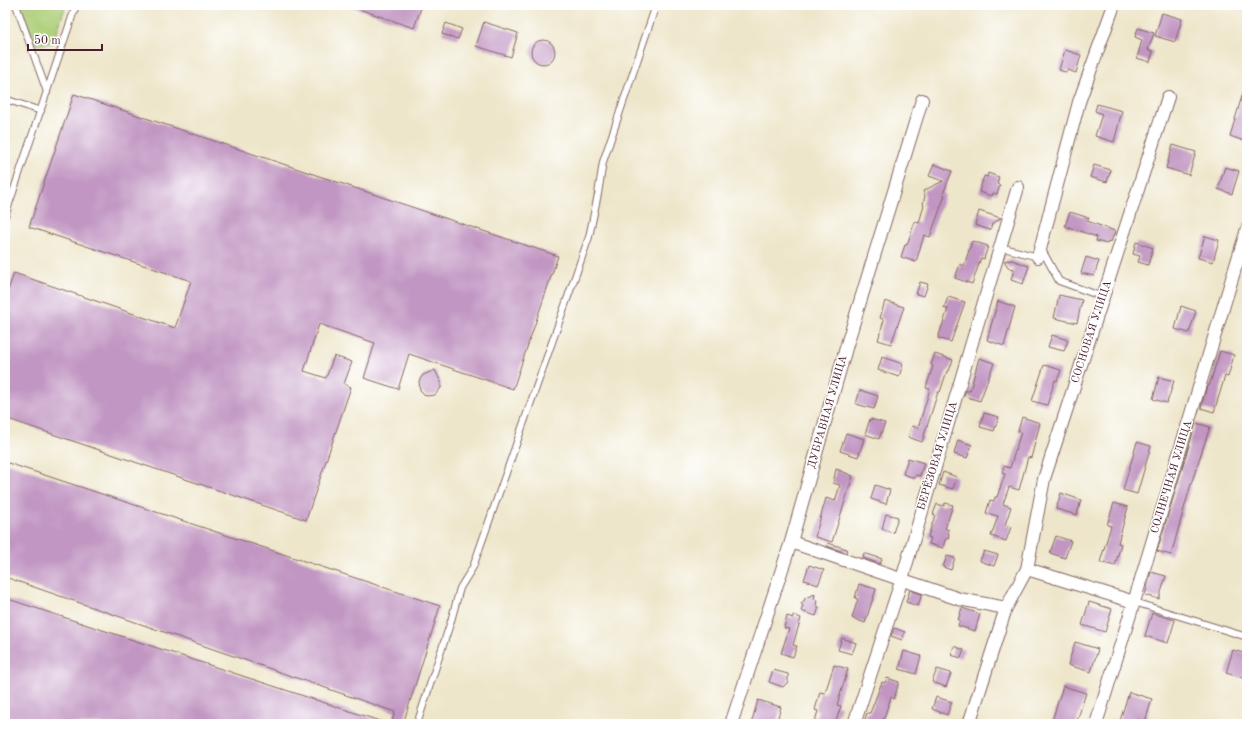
<svg xmlns="http://www.w3.org/2000/svg" width="1252" height="729" font-family="'Old Standard TT',serif">
	<style>
		.green { fill: #acce76; stroke: #7b7650 }
		.building { fill: #c196c2 }
		.lines { fill: none; stroke-linecap: round; stroke-linejoin: round }
		.service-casing { stroke: #836563; stroke-width: 8 }
		.minor-casing { stroke: #836563; stroke-width: 14 }
		.service { stroke: #fff; stroke-width: 6 }
		.minor { stroke: #fff; stroke-width: 12 }
		.labels { text-anchor: middle; dominant-baseline: central; stroke-width: 3; stroke-linejoin: round; paint-order: stroke }
		.street-label { font-size: 11px; fill: #4a1f2b; stroke: #fff }
	</style>
	<rect width="100%" height="100%" fill="#fff"/>
	<filter id="ink" filterUnits="userSpaceOnUse"><feTurbulence type="fractalNoise" baseFrequency=".025" numOctaves="2"/><feDisplacementMap in="SourceGraphic" scale="8" xChannelSelector="R" yChannelSelector="G"/><feConvolveMatrix kernelMatrix="1 2 1 2 8 2 1 2 1" color-interpolation-filters="sRGB"/></filter>
	<filter id="wash" filterUnits="userSpaceOnUse"><feTurbulence type="fractalNoise" baseFrequency=".012" numOctaves="4" result="noise"/><feDisplacementMap in="SourceGraphic" scale="16" xChannelSelector="R" yChannelSelector="G"/><feGaussianBlur stdDeviation="0.9" result="paint"/><feColorMatrix in="noise" values="0 0 0 0 0 0 0 0 0 0 0 0 0 0 0 0 0 1.4 0 .05"/><feComposite in="paint" operator="in"/></filter>
	<g filter="url(#wash)">
		<rect width="100%" height="100%" fill="#eee6ca"/>
		<path class="green" d="M21 5H66L53 43 35 45Z"/>
		<g id="blocks">
			<g class="building">
				<path d="M351 5H422L414 28 350 6Z"/>
				<path d="M1162 13 1182 19 1175 42 1155 36Z"/>
				<path d="M484 22 518 33 511 57 476 46Z"/>
				<path d="M446 23 462 29 458 39 442 34Z"/>
				<path d="M1138 28 1154 33 1148 50 1153 51 1150 62 1137 58 1142 40 1135 37Z"/>
				<circle cx="543" cy="52" r="12"/>
				<path d="M1065 50 1081 55 1076 73 1068 70 1065 72 1059 70Z"/>
				<path d="M1245 86H1247V131L1244 141 1230 136Z"/>
				<path d="M74 94 558 256 513 389 409 354 398 389 364 378 375 343 319 324 304 371 326 378 334 356 352 362 344 384 351 387 306 520 5 418V299L14 273 175 328 191 281 29 227Z"/>
				<path d="M1097 104 1122 111 1114 142 1095 136 1102 114 1095 111Z"/>
				<path d="M1173 145 1196 152 1189 175 1166 168Z"/>
				<path d="M934 164 952 171 943 194 945 195 930 237 924 235 916 262 901 257 905 245H907L915 221 919 223 924 205 923 204 925 196 923 191 943 181 929 176Z"/>
				<path d="M1094 165 1111 170 1107 182 1090 177Z"/>
				<path d="M1225 167 1239 171 1232 194 1218 189Z"/>
				<path d="M988 173 999 177 997 184 1000 185 997 194 993 193 992 196 979 192 984 176 987 177Z"/>
				<path d="M979 211 1001 218 992 224 990 230 975 225Z"/>
				<path d="M1070 212 1089 218 1087 221 1115 231 1111 242 1108 241 1107 244 1096 241 1097 237 1065 226Z"/>
				<path d="M1205 236 1219 240 1213 262 1198 258Z"/>
				<path d="M972 241 988 246 984 259 981 258 972 284 955 278 960 264 964 266Z"/>
				<path d="M1136 242 1153 248 1148 265 1138 262 1140 256 1133 254Z"/>
				<path d="M1086 257 1099 261 1094 276 1081 273Z"/>
				<path d="M1012 260 1029 266 1023 284 1011 280 1014 269 1009 268 1004 261Z"/>
				<path d="M920 282 928 284 924 296 916 294Z"/>
				<path d="M1059 295 1082 300 1077 323 1054 318Z"/>
				<path d="M948 297 965 302 951 342 938 338 948 309 944 308Z"/>
				<path d="M885 301 904 307 891 344 878 340 884 320 880 318Z"/>
				<path d="M998 301 1015 307 1004 346 987 340Z"/>
				<path d="M1181 306 1196 311 1189 333 1175 329Z"/>
				<path d="M1052 335 1068 340 1064 351 1048 347Z"/>
				<path d="M1220 351 1234 355 1228 377 1225 376 1214 412 1201 408 1207 386H1209Z"/>
				<path d="M935 354 953 360 949 371H947L940 392H938L922 442 908 437 912 426 918 428 930 389 926 388 933 366 931 365Z"/>
				<path d="M882 357 903 364 899 377 878 370Z"/>
				<path d="M979 358 994 363 980 401 964 396 965 391H970Z"/>
				<path d="M1044 365 1061 370 1057 381 1055 380 1047 405 1032 401Z"/>
				<path d="M435 370 441 382V388L435 395 426 396 420 390 419 381 423 375Z"/>
				<path d="M1159 377 1174 381 1167 403 1153 399Z"/>
				<path d="M860 390 878 396 874 409 856 404Z"/>
				<path d="M984 413 999 417 994 431 980 427Z"/>
				<path d="M1022 417 1040 423 1031 458 1028 457 1019 490 1009 487 1003 504 1011 507 1005 525 1011 527 1006 541 991 536 998 516 986 513 990 500 994 501 995 497H997L1005 474 1002 473 1004 466 1010 468 1021 432 1018 431Z"/>
				<path d="M870 419 885 423 879 439 865 434Z"/>
				<path d="M1196 423 1210 427 1191 484 1171 555 1157 551Z"/>
				<path d="M846 433 864 439 858 457 840 451Z"/>
				<path d="M958 440 972 445 967 458 954 454Z"/>
				<path d="M1137 442 1151 446 1137 494 1123 490Z"/>
				<path d="M908 458 924 463 920 476 916 475 915 478 903 474Z"/>
				<path d="M5 462 440 606 403 724H391L395 712 5 577Z"/>
				<path d="M836 469 853 476 832 542 815 537 826 498 835 501 840 485 833 483Z"/>
				<path d="M943 472 957 477 953 489 939 485Z"/>
				<path d="M875 485 890 490 886 504 871 499Z"/>
				<path d="M1061 493 1081 500 1077 515 1056 509Z"/>
				<path d="M945 503 953 505 945 529H948V532L949 535 948 538 945 540 943 548 929 544 931 538 928 537 935 515 933 514 937 504 944 506Z"/>
				<path d="M1114 503 1128 507 1118 543 1121 544 1115 566 1100 562 1111 526 1107 525Z"/>
				<path d="M886 514 898 517 893 533 882 529Z"/>
				<path d="M1056 536 1071 541 1065 558 1050 553Z"/>
				<path d="M828 543 847 549 846 553 827 546Z"/>
				<path d="M984 551 998 555 994 566 980 561Z"/>
				<path d="M864 553 882 559 880 564 863 558Z"/>
				<path d="M947 556 955 558 951 570 943 567Z"/>
				<path d="M809 565 824 570 818 585 804 580Z"/>
				<path d="M1151 572 1166 576 1159 599 1145 595Z"/>
				<path d="M859 584 876 589 865 623 852 618 858 599 855 598Z"/>
				<path d="M910 590 922 594 918 606 906 602Z"/>
				<path d="M815 594 814 599 817 600 816 606 819 607 816 616 801 611 803 606 801 603 804 601 805 598Z"/>
				<path d="M5 598 383 722V724H17L5 720Z"/>
				<path d="M1089 602 1112 609 1105 632 1082 625Z"/>
				<path d="M962 608 980 614 975 631 958 626 960 620H958Z"/>
				<path d="M1152 613 1175 620 1168 643 1145 636Z"/>
				<path d="M793 615 801 618 793 645 797 646 793 657 781 653 789 629 784 628 787 616 793 618Z"/>
				<path d="M894 628 905 632 902 640 891 636Z"/>
				<path d="M842 638 856 643 852 654 838 650Z"/>
				<path d="M1075 642 1098 649 1091 672 1068 665Z"/>
				<path d="M954 646 964 650 961 658 951 655Z"/>
				<path d="M1233 650 1247 654V679L1226 673Z"/>
				<path d="M904 651 921 656 916 674 899 669Z"/>
				<path d="M834 665 848 669 837 705 841 706 835 724H814L818 711 815 710 820 692 825 693Z"/>
				<path d="M937 669 951 673 946 687 932 682Z"/>
				<path d="M773 670 788 674V682L783 687 769 682Z"/>
				<path d="M887 678 899 682 894 699 891 697 882 724H870L864 722 867 713H870L882 682 885 683Z"/>
				<path d="M1063 686 1086 693 1076 724H1051Z"/>
				<path d="M1129 692 1152 699 1145 722 1137 719 1135 724H1119Z"/>
				<path d="M936 697 952 702 947 715 932 709Z"/>
				<path d="M758 700 781 707 776 724H751Z"/>
			</g>
		</g>
	</g>
	<g filter="url(#ink)">
		<use href="#blocks" fill-opacity="0" stroke="#836563" stroke-width="1"/>
		<g class="lines">
			<g class="service-casing">
				<g id="service">
					<path d="M16 5 47 92"/>
					<path d="M5 99 41 111"/>
					<path d="M5 216 76 5"/>
					<path d="M1000 247 1038 257"/>
					<path d="M1041 248 1059 281 1103 297"/>
					<path d="M1134 602 1247 637"/>
					<path d="M417 724 451 621 460 588 473 567 589 237 598 194 603 162 656 5"/>
				</g>
			</g>
			<g class="minor-casing">
				<g id="minor">
					<path d="M1038 257 1079 102 1114 5"/>
					<path d="M791 542 959 599 1006 608 1027 569 1134 602"/>
					<path d="M1027 569 1044 479 1168 97"/>
					<path d="M731 724 791 542 848 341 922 100"/>
					<path d="M854 724 902 579 1018 187"/>
					<path d="M969 724 1006 608"/>
					<path d="M1096 724 1134 602 1247 229"/>
				</g>
			</g>
			<use href="#service" class="service"/>
			<use href="#minor" class="minor"/>
		</g>
	</g>
	<g class="labels">
		<g class="street-label">
			<text transform="translate(1092 332) rotate(-72)">СОСНОВАЯ УЛИЦА</text>
			<text transform="translate(828 412) rotate(-74)">ДУБРАВНАЯ УЛИЦА</text>
			<text transform="translate(938 456) rotate(-73)">БЕРЁЗОВАЯ УЛИЦА</text>
			<text transform="translate(1172 477) rotate(-73)">СОЛНЕЧНАЯ УЛИЦА</text>
		</g>
	</g>
	<rect width="1252" height="729" fill="none" stroke="#fff" stroke-width="20"/>
	<path d="M28 44v6h74v-6" fill="none" stroke="#4a1f2b" stroke-width="2"/>
	<text x="34" y="44" font-size="12" fill="#4a1f2b" stroke="#ffffff" stroke-width="3" paint-order="stroke">50 m</text>
</svg>
